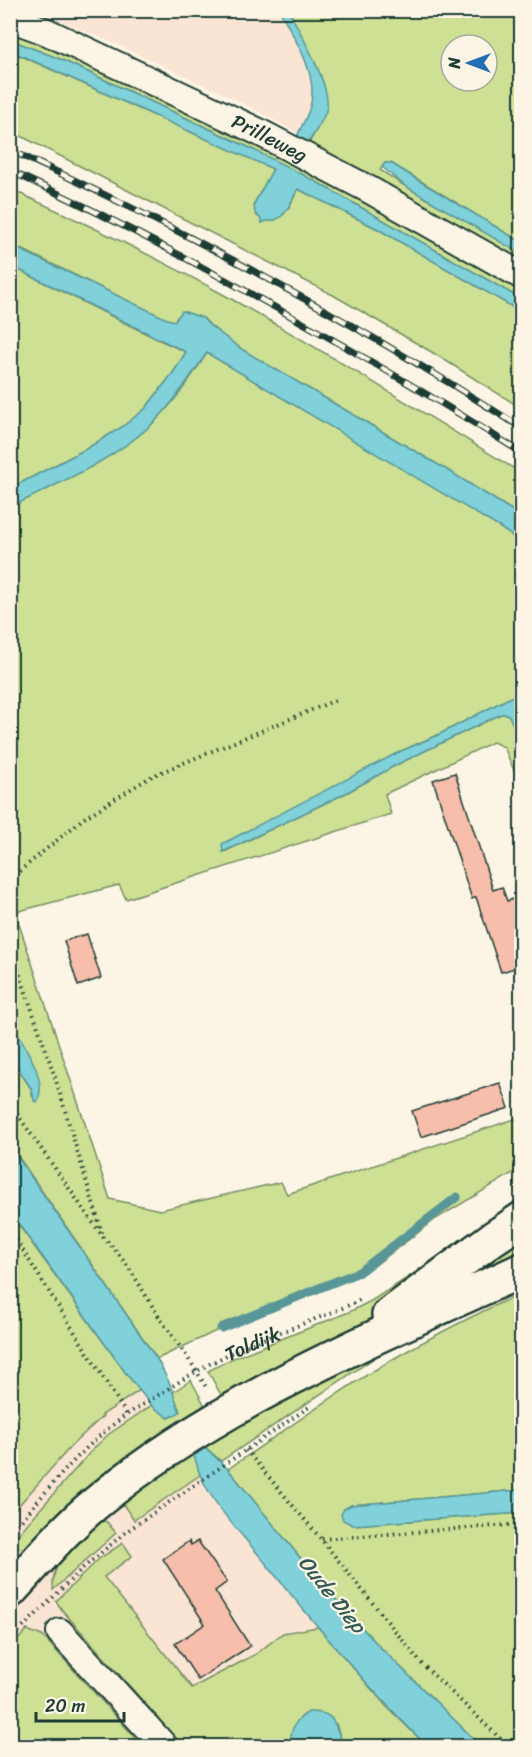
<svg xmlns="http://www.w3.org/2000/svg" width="532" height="1757" font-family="Sriracha,sans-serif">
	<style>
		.built { fill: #fae4d4 }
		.green { fill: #cde094; stroke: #768e64; stroke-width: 1.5; fill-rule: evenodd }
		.water { fill: #80d1da; stroke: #599698; stroke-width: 1.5 }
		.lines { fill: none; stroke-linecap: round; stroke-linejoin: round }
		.stream { stroke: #599698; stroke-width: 9 }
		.building { fill: #f6beab; stroke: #1f3d34; stroke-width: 1.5 }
		.minor-casing { stroke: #1f3d34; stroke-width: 30 }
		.tertiary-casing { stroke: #1f3d34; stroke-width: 38 }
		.path { stroke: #1f3d34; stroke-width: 4; stroke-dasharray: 1.5 4.5; stroke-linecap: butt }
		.minor { stroke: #fcf5e5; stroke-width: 26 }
		.tertiary { stroke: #fcf5e5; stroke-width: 33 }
		.rail-casing { stroke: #1f3d34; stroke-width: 7 }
		.rail { stroke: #fcf5e5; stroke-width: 4.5; stroke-dasharray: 14; stroke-linecap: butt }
		.labels { text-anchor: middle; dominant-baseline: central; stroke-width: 4.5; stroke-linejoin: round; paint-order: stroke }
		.street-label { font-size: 20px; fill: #1f3d34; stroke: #fcf5e5 }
		.water-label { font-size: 21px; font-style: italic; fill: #325b55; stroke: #fcf5e5 }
	</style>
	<rect width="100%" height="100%" fill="#fcf5e5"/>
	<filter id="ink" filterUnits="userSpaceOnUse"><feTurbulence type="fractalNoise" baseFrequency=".0167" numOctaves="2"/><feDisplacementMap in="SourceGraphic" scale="12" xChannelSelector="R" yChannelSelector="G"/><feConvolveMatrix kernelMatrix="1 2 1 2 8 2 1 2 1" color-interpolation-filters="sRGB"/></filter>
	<g filter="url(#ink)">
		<g class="built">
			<path d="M38 11H284L320 84 304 136 233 98 118 45Z"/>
			<path d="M10 1193 428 1746H11Z"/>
		</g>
		<g class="green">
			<path d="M289 11H521V242L391 163H385L380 170 405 186 521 253V269L302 155 317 129 327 107ZM451 45H487V81H451Z"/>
			<path d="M10 29 251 138 521 288V299L320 184 246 146 60 59 11 40Z"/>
			<path d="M10 51 273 169 254 204 256 215 265 221 288 209 298 189 378 229 521 312V408L435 354 333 295 11 131Z"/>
			<path d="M10 189C83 222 156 257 226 296 326 352 424 413 521 473V516C453 473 383 432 313 391 281 372 228 346 203 318L177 317 175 321 167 320 11 244Z"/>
			<path d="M11 266 155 338 186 352 173 373 145 409 122 427 86 449 11 488Z"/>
			<path d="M207 353 479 514 522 542 521 689 513 696 440 734 399 752 224 852 346 793 396 765 501 714H507L510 717 521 742V787L504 747 493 742 385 794 391 814 126 899 119 885 15 912 110 1199 160 1210 281 1182 287 1194 521 1117V1168L436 1219 374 1266 231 1324 157 1359 11 1146 10 1057 32 1090V1097L35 1067 10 1022 11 507C58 483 110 462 150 426 173 405 190 379 207 353Z"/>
			<path d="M521 1197V1211L386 1309 344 1335 228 1399 221 1395 208 1371 231 1359 349 1312 371 1301 407 1278Z"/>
			<path d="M10 1213 128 1376 140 1390 102 1415 103 1416 73 1444 11 1514Z"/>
			<path d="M521 1235V1262L457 1281Z"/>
			<path d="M521 1293V1490L351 1505 344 1509 353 1525 521 1513V1746H481L380 1647 324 1587 228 1469C287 1429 345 1386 407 1351 444 1330 483 1311 521 1293Z"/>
			<path d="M371 1354 374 1358 221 1461 206 1448 195 1455 200 1475 134 1520 124 1506 123 1499 209 1441Z"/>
			<path d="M191 1380 204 1404 199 1415 34 1544C26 1548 19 1550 12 1546V1541L94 1448 109 1434 152 1405 169 1418 179 1412 173 1392Z"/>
			<path d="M99 1520 107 1522 116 1533 53 1590C50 1558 79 1540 99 1520Z"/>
			<path d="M123 1543 132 1556 104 1577 192 1688 256 1654 283 1633 318 1627 386 1706 427 1746H345L341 1739 336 1724 319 1712 291 1736 289 1746H183L62 1610 56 1601 100 1558Z"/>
			<path d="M27 1630 42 1636 49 1643 143 1746H11V1647Z"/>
		</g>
		<g class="water">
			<path d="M280 11H289C300 33 330 83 327 107 325 119 316 130 310 140L307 142 299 138 298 134C304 122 312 107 312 94 313 65 293 36 280 11Z"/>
			<path d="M11 40 60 59 246 146 315 181 521 299V312L378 229 298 189C290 203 285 223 266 221L262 223 260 218 255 213 254 204 273 169 11 51Z"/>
			<path d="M385 163H391L413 177 521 242V254L405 186 382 167Z"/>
			<path d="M10 245 167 319 175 321 182 311 203 318 209 325 243 350 449 471 521 516V542L499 527 207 353C189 378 173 405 150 426 110 462 58 483 11 507V488L86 449 122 427 145 409 173 373 186 352 11 266Z"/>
			<path d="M521 689V695L517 698 516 702 521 714V742L509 716 507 714H501L396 765 346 793 223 852 222 844 399 752 440 734 513 696Z"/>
			<path d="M11 1022C22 1043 49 1079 37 1102L34 1101 32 1090 11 1057Z"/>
			<path d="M10 1146 157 1359 170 1384 180 1412 169 1418 152 1406 128 1376 11 1213Z"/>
			<path d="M206 1448 228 1469 324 1587 380 1647 481 1746H427C369 1689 318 1628 267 1565 245 1537 216 1510 201 1477 198 1471 197 1463 194 1456Z"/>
			<path d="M521 1490V1513L353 1525 343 1520 341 1514 344 1509 351 1505Z"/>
			<path d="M309 1712C340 1712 332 1726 345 1746H289C291 1731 294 1719 309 1712Z"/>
		</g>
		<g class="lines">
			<path class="stream" d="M221 1328 359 1272 457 1197"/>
		</g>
		<g class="building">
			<path d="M455 773 493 890 502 887 507 901 522 896V966L501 972 476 897 472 899 466 881 433 780Z"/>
			<path d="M87 934 101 978 78 986 64 941Z"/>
			<path d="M500 1083 509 1108 421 1137 412 1111Z"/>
			<path d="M189 1541 191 1545 198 1541 227 1582 215 1591 250 1646 198 1680 175 1644 205 1624 163 1559Z"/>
		</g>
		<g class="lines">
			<g class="minor-casing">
				<g id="minor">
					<path id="s2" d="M10 18 45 31 257 131 368 189 522 276"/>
					<path d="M60 1632 164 1746"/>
				</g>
			</g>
			<g class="tertiary-casing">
				<g id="tertiary">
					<path d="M389 1315 492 1239 522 1219"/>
					<path d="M10 1591C38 1561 65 1528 96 1503 222 1399 375 1338 522 1270"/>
				</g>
			</g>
			<g class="path">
				<path d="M10 879 84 818 152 776 336 700"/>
				<path d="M10 946 55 1077 102 1233"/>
				<path d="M10 1104 103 1237C128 1260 143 1293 161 1320 177 1343 194 1365 207 1389"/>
				<path d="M10 1230 127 1415"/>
				<path d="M246 1450 321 1539 421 1663 508 1746"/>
				<path id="s1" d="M10 1534C40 1499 68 1463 103 1433 120 1418 140 1406 160 1394 180 1381 201 1368 223 1357 268 1334 317 1321 362 1299"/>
				<path d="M322 1539 522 1524"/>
				<path d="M10 1640 83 1568 127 1531 312 1405"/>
			</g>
			<use href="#minor" class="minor"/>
			<use href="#tertiary" class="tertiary"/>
			<g class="rail-casing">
				<g id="rail">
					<path d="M10 150C187 231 358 324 522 428"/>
					<path d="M10 171C102 213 191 260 278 309 361 355 442 402 522 453"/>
				</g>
			</g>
			<use href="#rail" class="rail"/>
		</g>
	</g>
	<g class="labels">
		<g class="street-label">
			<text stroke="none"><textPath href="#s2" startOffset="286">Prilleweg</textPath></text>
			<text stroke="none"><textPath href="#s1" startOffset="312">Toldijk</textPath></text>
		</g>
		<g class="water-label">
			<text transform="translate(332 1594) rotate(51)">Oude Diep</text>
		</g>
	</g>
	<rect width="532" height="1757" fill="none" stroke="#fcf5e5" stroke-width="36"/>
	<rect x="18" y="18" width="496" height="1721" fill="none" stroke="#1f3d34" stroke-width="2" filter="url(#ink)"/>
	<g transform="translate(469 63) rotate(270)"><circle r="28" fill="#fcf5e5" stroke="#a4ab9e" stroke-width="1.5"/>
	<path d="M0-4.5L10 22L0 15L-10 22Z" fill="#1f6fb2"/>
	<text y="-9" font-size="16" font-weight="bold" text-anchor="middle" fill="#1f3d34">N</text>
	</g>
	<path d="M36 1712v9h88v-9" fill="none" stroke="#1f3d34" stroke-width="3"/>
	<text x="45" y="1712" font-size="18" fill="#1f3d34" stroke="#fcf5e5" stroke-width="4.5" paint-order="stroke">20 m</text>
</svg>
